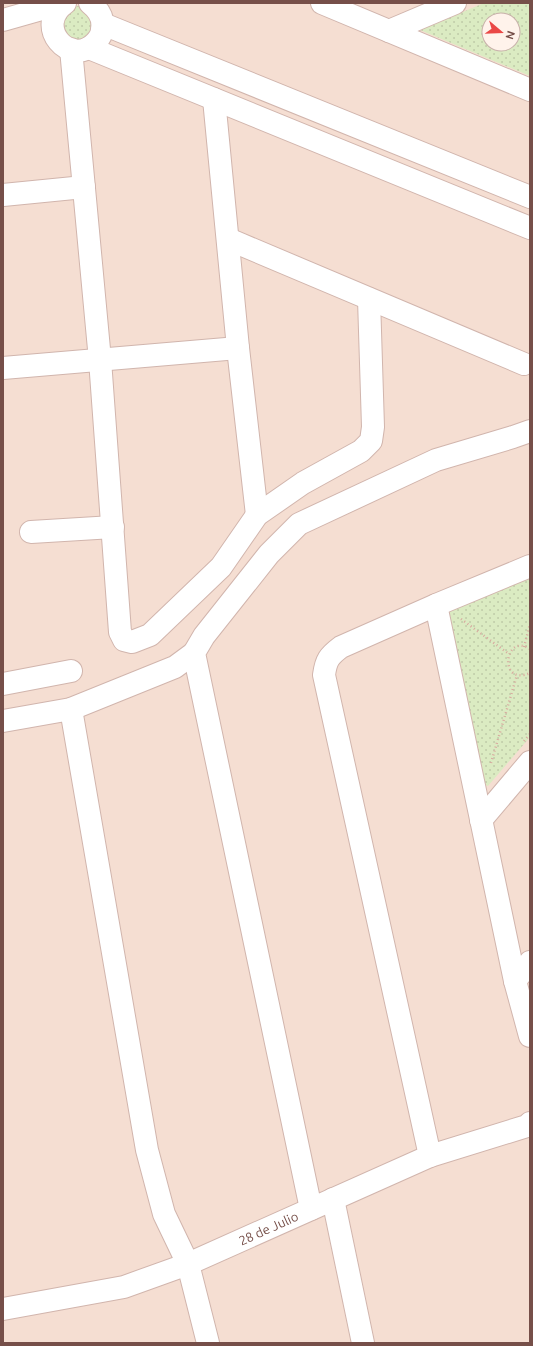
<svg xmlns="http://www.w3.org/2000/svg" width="533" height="1346" font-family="Ubuntu,sans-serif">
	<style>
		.residential { fill: #f5ded2; fill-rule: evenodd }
		.green { fill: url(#green-dots); fill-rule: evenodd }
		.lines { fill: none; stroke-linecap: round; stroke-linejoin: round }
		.minor-casing { stroke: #d1b5ad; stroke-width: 24 }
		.path { stroke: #d8a89e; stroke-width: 2.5; stroke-dasharray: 1 3; stroke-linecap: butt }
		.minor { stroke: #fff; stroke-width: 22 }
		.labels { text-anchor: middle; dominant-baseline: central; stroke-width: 3; stroke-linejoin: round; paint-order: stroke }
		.street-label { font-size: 13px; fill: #764f49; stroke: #fff3eb }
	</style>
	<defs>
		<pattern id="green-dots" width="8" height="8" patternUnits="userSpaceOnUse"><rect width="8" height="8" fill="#dbebc2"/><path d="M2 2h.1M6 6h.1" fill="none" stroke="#bfcba8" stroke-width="1.8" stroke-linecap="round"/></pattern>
	</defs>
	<rect width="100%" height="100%" fill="#fdeee4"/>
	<path class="residential" d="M3 3H530V1343H3ZM489 20H513V44H489Z"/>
	<g class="green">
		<path d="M484 3H530V76L420 30ZM489 20H513V44H489Z"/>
		<path d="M74 6H80L91 11 94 36 71 44 60 18Z"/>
		<path d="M530 573V737L488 786 481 783 444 609Z"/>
	</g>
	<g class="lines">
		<g class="minor-casing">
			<g id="minor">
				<path d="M65 3C33 26 70 68 95 43 99 39 102 35 102 29 104 18 99 10 90 3"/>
				<path d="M322 3 530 90"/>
				<path d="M3 20 63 3"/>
				<path d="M103 24 530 197"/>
				<path d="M389 31 455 3"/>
				<path d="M89 48 530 228"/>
				<path d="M71 49 100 360 120 632 124 640 132 642 150 635 221 567 257 515 303 483 361 451 371 441 373 427 369 299"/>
				<path d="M214 99 238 348 257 515"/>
				<path d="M3 195 84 187"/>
				<path d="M228 239 524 364"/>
				<path d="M3 368 238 348"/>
				<path d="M31 532 113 527"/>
				<path d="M436 605 515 981 530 1036"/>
				<path d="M3 684 71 671"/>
				<path d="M71 709 147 1150 164 1214 188 1264 208 1343"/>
				<path d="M3 721 71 709 175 667 194 653"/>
				<path d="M481 820 530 762"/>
				<path d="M515 981 530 962"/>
				<path d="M430 1156 324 675C326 660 329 656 341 647L436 605 530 566"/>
				<path d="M333 1199 363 1343"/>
				<path d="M311 1209 194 653 204 636 269 554 299 524 436 460 513 437 530 431"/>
				<path id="s1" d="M3 1309 124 1287 188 1264 430 1156 527 1126 530 1123"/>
			</g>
		</g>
		<g class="path">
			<path d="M461 619 509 654"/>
			<path d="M524 647 530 624"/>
			<path d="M530 649C504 632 498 687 530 673"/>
			<path d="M524 741 530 734"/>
			<path d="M491 763 517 675"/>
		</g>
		<use href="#minor" class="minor"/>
	</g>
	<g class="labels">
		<g class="street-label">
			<text stroke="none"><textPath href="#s1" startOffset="279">28 de Julio</textPath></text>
		</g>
	</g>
	<rect width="533" height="1346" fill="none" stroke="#764f49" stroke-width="8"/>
	<g transform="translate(501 32) rotate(109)"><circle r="19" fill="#fff3eb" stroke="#c8b1aa"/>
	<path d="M0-3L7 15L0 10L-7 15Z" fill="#ea4846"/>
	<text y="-6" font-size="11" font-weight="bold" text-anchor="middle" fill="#764f49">N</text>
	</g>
</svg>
